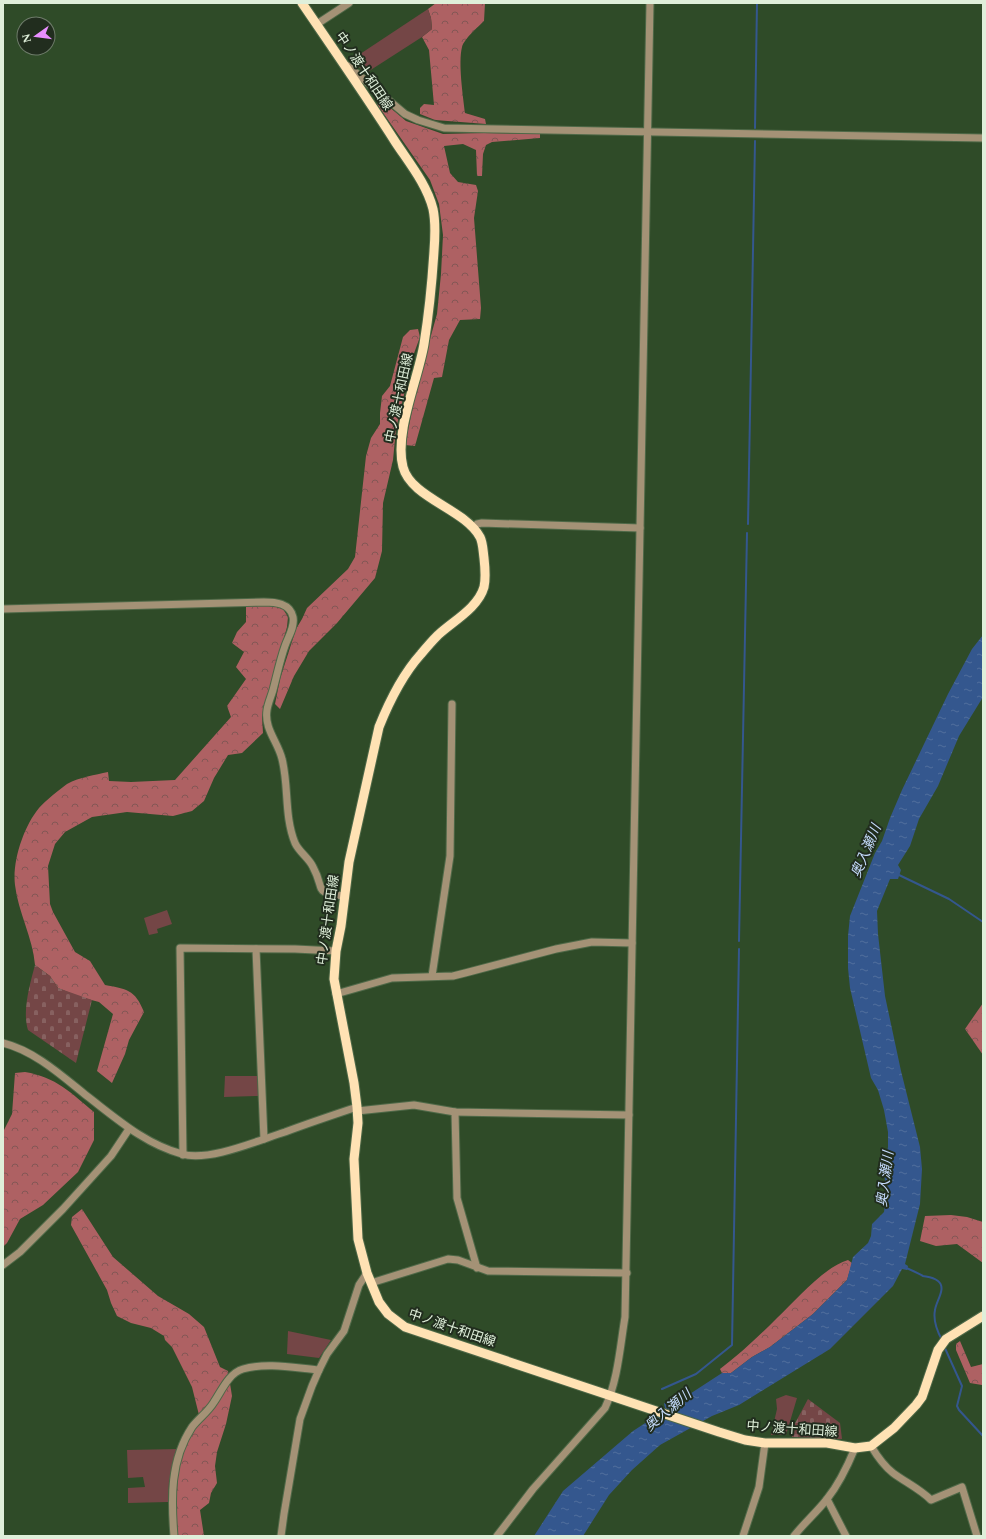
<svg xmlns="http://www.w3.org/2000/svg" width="986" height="1539" font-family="Spectral,'Noto Sans JP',serif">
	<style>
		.forest { fill: url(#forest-crowns) }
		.cemetery { fill: url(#cemetery-stones) }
		.green { fill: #744646 }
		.water { fill: url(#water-ripples) }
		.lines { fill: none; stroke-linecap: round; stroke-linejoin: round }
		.stream { stroke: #34578e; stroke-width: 2 }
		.minor-casing { stroke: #4f6948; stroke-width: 9 }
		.major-casing { stroke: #4f6948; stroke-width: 11 }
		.minor { stroke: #a49276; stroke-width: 7 }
		.major { stroke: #ffe2b4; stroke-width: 9 }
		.labels { text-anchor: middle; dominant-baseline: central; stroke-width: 4; stroke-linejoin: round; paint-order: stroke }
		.street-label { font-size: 13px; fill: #dfefda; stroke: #212d1e }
		.water-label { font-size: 14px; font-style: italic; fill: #c4dafb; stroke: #212d1e }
	</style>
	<defs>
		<pattern id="forest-crowns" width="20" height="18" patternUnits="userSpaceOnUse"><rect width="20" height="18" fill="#ae6163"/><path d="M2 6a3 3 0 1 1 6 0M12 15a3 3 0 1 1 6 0" fill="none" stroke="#835755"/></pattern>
		<pattern id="cemetery-stones" width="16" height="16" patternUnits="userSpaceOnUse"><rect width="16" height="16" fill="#744646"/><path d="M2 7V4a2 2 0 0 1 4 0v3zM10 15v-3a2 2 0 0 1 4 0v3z" fill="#876160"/></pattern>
		<pattern id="water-ripples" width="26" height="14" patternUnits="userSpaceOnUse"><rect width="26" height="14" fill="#34578e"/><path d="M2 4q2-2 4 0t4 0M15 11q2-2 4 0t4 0" fill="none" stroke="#516f9d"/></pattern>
	</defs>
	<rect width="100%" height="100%" fill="#2f4b28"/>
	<g class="forest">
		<path d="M436 3H485L484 21C478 27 464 39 462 47 458 63 463 96 465 113L485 119 486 124 435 120 420 114V108L424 104 434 105 429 50 422 37 432 29 431 18 428 9Z"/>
		<path d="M382 101 406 121 443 134 484 133 540 134V138L492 142 486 145 483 154 482 176H477L476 150 463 144 444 146 450 173 458 182 476 185 478 191 474 218 481 308 480 319 460 320 449 340 442 377 434 378 415 446 405 445 418 382 437 314 441 274 443 235 439 204 430 180 377 104Z"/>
		<path d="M418 329 420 337 413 356 396 429 393 460 383 503 382 551 375 578 337 623 309 651 294 676 280 709 275 704 280 679 296 629 302 619 307 608 348 569 355 557 366 456 371 438 380 424V413L382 396 390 386 403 337 410 330Z"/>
		<path d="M246 605 273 606 283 609 288 617 287 627 262 717 263 733 242 753 228 755 214 778 204 801 192 811 173 816 127 812 92 817 65 832 55 844 48 866 50 904 53 912 75 952 90 961 105 985C126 989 135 989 144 1012L129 1040 125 1054 112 1083 97 1071 113 1014 99 1002 80 997 58 988 50 976 35 965C33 938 18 912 15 885 12 861 24 826 39 808 45 801 60 789 67 784 80 777 95 775 108 772L109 781 131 782 175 780 231 717 227 706 246 679 236 667 244 652 232 643 237 632 246 622Z"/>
		<path d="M983 1003V1055L965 1029Z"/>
		<path d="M25 1072C56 1077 71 1093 94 1112V1140L78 1172 43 1205 20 1219 7 1243 3 1247V1132L12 1114 15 1073Z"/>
		<path d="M82 1209 113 1257 158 1296 189 1314 204 1327 220 1367 228 1371 232 1396 226 1424 217 1452 215 1466 217 1483 211 1493 209 1503 200 1510 204 1536H178L176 1514 178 1469 186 1445 198 1422 199 1415 192 1387 172 1347 165 1340 164 1336 151 1328 131 1323 117 1316 111 1303 107 1290 71 1225 72 1217Z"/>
		<path d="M951 1215 967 1217 983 1222V1263L957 1244 936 1246 920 1241 925 1216Z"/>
		<path d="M848 1260 852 1263 847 1280 813 1314 770 1347 752 1357 731 1373H722L720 1369C740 1354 759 1336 777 1318 796 1300 824 1267 848 1260Z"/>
		<path d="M960 1341 971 1367 983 1364V1384L982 1385 970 1383 956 1350V1344Z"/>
	</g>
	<g class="cemetery">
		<path d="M35 965 50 976 58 988 92 1000 76 1063 28 1030C22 1011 30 984 35 965Z"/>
		<path d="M808 1399 840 1423 842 1439 792 1437V1429Z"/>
	</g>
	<g class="green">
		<path d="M428 9 431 18 432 29 422 37 366 73 351 60Z"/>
		<path d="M167 910 172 924 157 929 158 933 149 935 144 918Z"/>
		<path d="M225 1076H259L258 1096 224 1097Z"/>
		<path d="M288 1331 331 1340 319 1358 287 1354Z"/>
		<path d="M786 1395 797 1398 786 1435H771L777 1409 776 1399Z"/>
		<path d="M179 1449 169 1482 168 1502 128 1503V1488L145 1487 143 1477 128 1478 127 1450Z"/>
	</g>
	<path class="water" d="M983 635V697L959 736 938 786 919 819 910 846 898 865 901 870 898 879H890L877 911 878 934 885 996 901 1071 920 1147 922 1169 920 1204 905 1264 908 1266 907 1270 902 1269 893 1286 830 1349 739 1405 712 1416 660 1445 632 1470 609 1495 583 1536H534L563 1491 633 1431 722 1373H731L752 1357 770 1347 813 1314 847 1280 853 1257 868 1243 871 1236 872 1224 884 1212 886 1196 884 1168 888 1147V1132L884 1110 878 1090 871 1078 850 988 848 968V936L850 916 875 853 882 841 890 818 902 790 948 694 972 649Z"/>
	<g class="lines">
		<g class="stream">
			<path d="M755 128 757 3"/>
			<path d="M748 524 755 141"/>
			<path d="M899 875 949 899 983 922"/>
			<path d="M739 941 747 533"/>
			<path d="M906 1268C912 1270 917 1273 923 1276 928 1277 933 1277 938 1281 947 1288 936 1301 935 1310 933 1320 937 1331 942 1340"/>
			<path d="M944 1346 962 1386 957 1406 959 1410 983 1436"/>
			<path d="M662 1389 696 1374 732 1345 739 949"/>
			<path d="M665 1404 667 1411"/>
		</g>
		<g class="minor-casing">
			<g id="minor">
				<path d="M317 24 349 3"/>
				<path d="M348 66 405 114 418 120 444 128 983 138"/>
				<path d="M473 528 477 524 482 523 640 528"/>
				<path d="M3 609 264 602C275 602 290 603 293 617 295 627 288 637 285 646 280 660 277 675 273 690 271 697 268 703 267 710 264 729 278 742 282 759 289 786 284 816 295 843 299 852 309 858 313 867 326 891 312 892 344 896"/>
				<path d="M256 949 264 1139"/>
				<path d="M432 976 450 856 452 704"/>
				<path d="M336 994 392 978 453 976 465 973 556 949 592 942 632 943"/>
				<path d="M3 1043C35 1051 62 1076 87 1096 117 1119 145 1144 182 1154 209 1162 259 1140 285 1132 309 1123 333 1115 357 1107"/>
				<path d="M357 1111 414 1105 455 1112 629 1115"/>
				<path d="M455 1112 457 1198 477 1268"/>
				<path d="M183 1155 180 948 295 949 336 951"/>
				<path d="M3 1265 20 1252 63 1209 111 1156 129 1129"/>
				<path d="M371 1283 448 1259 458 1260 488 1271 627 1273"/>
				<path d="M871 1446C877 1456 884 1466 893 1473 905 1482 920 1489 931 1500L962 1487 977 1536"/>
				<path d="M827 1499 846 1536"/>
				<path d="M174 1536C171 1499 170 1460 192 1427 199 1418 208 1412 214 1402 222 1390 229 1373 243 1369 267 1362 295 1368 319 1370"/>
				<path d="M281 1536 284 1514 300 1419 312 1386 319 1370 327 1354 344 1331 359 1285 367 1273"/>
				<path d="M497 1536 533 1489 605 1408C618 1380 620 1347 625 1317L650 3"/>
				<path d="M743 1536 759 1487 765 1443"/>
				<path d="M794 1536C804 1523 817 1512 827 1499 839 1484 848 1465 855 1448"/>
			</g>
		</g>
		<g class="major-casing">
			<path id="major" d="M302 3C334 50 366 96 396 143 410 164 427 185 433 209 436 223 435 238 434 251 432 283 429 313 424 344 418 380 394 432 403 467 411 498 465 509 480 537 483 543 483 551 484 558 485 567 486 578 484 587 478 608 453 621 438 635 432 641 426 648 421 654 403 674 389 702 379 727L349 862 341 926 336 951 334 979 354 1083 357 1107 358 1123 354 1159 358 1239 367 1273 379 1302 388 1314 405 1327 719 1432 745 1440 765 1443H827L855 1448 871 1446 894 1428 916 1405 922 1397 938 1350 946 1339 983 1316"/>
		</g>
		<use href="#minor" class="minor"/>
		<use href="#major" class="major"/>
	</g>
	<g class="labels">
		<g class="street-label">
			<text transform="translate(364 71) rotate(56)">中ノ渡十和田線</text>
			<text transform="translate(399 398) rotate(-78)">中ノ渡十和田線</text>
			<text transform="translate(328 920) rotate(-82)">中ノ渡十和田線</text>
			<text transform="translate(452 1328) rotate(19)">中ノ渡十和田線</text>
			<text transform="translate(792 1429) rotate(4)">中ノ渡十和田線</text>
		</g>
		<g class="water-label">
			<text transform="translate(866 851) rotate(-67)">奥入瀬川</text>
			<text transform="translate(885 1179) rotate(-83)">奥入瀬川</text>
			<text transform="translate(668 1410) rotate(-40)">奥入瀬川</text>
		</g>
	</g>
	<rect width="986" height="1539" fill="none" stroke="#dfefda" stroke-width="8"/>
	<g transform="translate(36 36) rotate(256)"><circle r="19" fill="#212d1e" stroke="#6d7b69"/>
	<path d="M0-3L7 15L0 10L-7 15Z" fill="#e88eff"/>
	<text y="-6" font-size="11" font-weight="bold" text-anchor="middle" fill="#dfefda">N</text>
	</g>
</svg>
